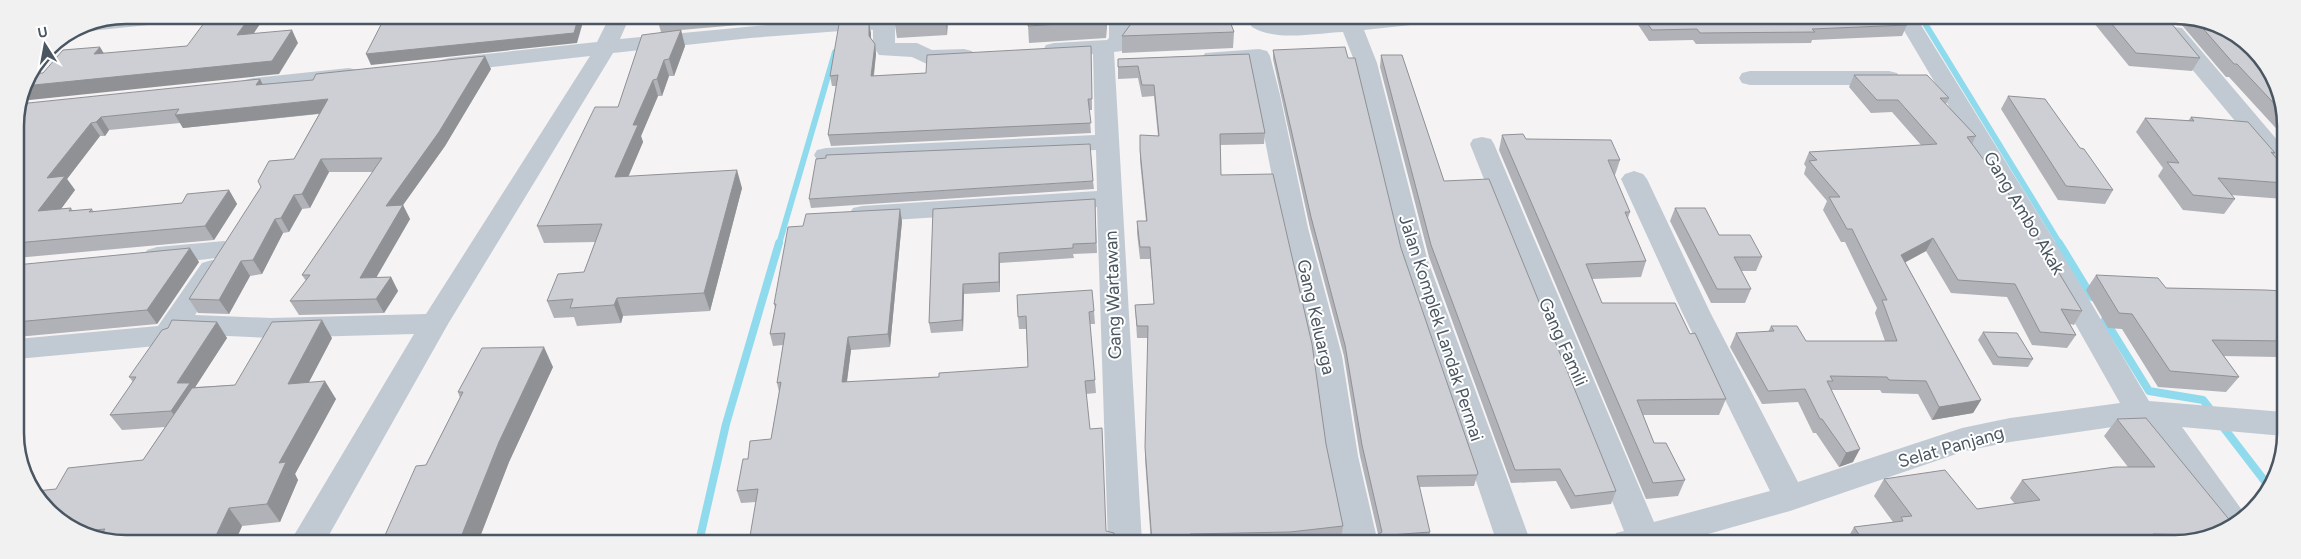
<svg xmlns="http://www.w3.org/2000/svg" width="2301" height="559" font-family="Figtree,sans-serif">
	<style>
		.lines { fill: none; stroke-linecap: round; stroke-linejoin: round }
		.stream-far1 { stroke: #90daee; stroke-width: 6 }
		.stream { stroke: #90daee; stroke-width: 8 }
		.minor { fill: #c1cad2; fill-rule: evenodd }
		.wall { fill: #b0b2b7 }
		.shaded-wall { fill: #909195 }
		.building { fill: #cdcfd5; stroke: #909195 }
		.labels { text-anchor: middle; dominant-baseline: central; stroke-width: 4; stroke-linejoin: round; paint-order: stroke }
		.street-label { font-size: 18px; fill: #4a5661; stroke: #fff }
		.rim { fill: none; stroke: #4a5661; stroke-width: 2.5 }
	</style>
	<rect width="100%" height="100%" fill="#f5f3f3"/>
	<g class="lines">
		<g class="stream-far1">
			<path d="M1921 17 2060 244"/>
			<path d="M779 244 835 52"/>
		</g>
		<g class="stream">
			<path d="M2059 243 2092 297"/>
			<path d="M2105 320 2149 391 2203 400 2214 414"/>
			<path d="M2220 423 2267 484"/>
			<path d="M699 542 726 424 779 243"/>
		</g>
		<g class="minor">
			<path d="M126 15H197L194 19 187 21 80 32 73 31 84 23Z"/>
			<path d="M610 16H630L620 39 840 18 877 17 891 21 895 25V43H917L932 50 964 49 972 51 975 56 972 61 927 64 912 57 879 55 873 46V30L867 29 750 38 613 53 448 324 325 542H290L414 334 271 338 183 334 177 342 167 345 17 359V339L158 326 202 263 212 260 222 263 226 269 195 315 271 318 426 314 590 56 449 72 441 70 438 65 441 60 449 58 597 42Z"/>
			<path d="M1109 16H1129L1131 38 1122 51 1114 52 1142 543H1108L1097 207 862 222 853 220 849 214 853 208 862 206 1097 191 1096 150 826 162 817 160 814 155 817 150 826 148 1095 135 1093 54 1054 57 1046 55 1043 50 1046 45 1054 43 1107 40 1109 38Z"/>
			<path d="M1246 16H1267L1272 22 1279 23 1374 16H1449L1446 20 1439 22 1364 30 1377 63 1427 258 1531 543H1497L1401 258 1355 63 1343 32C1315 33 1277 42 1252 27Z"/>
			<path d="M1896 17H1916L2051 235 2149 401 2284 412V436L2182 427 2247 517 2219 529 2146 424 2140 423 2010 442 1965 451 1790 511 1676 543H1611L1616 533 1624 531 1470 144 1473 139 1482 137 1491 139 1494 144 1654 522 1770 491 1682 312 1621 179 1625 174 1634 171 1643 174 1647 179 1710 312 1798 482 1962 428 2010 418 2120 403 2025 235Z"/>
			<path d="M2174 27 2182 28 2284 148V171L2275 169 2166 38 2163 33 2166 28Z"/>
			<path d="M1259 49 1267 51 1270 56 1280 95 1308 228 1342 356 1358 456 1378 543H1344L1326 456 1312 356 1282 228 1250 63 1213 65 1205 63 1202 58 1205 53Z"/>
			<path d="M349 68 357 70 360 75 357 80 253 92 245 90 242 85 245 80 253 78Z"/>
			<path d="M1750 71H1889L1897 73 1900 78 1897 83 1889 85H1750L1742 83 1739 78 1742 73Z"/>
			<path d="M224 241 233 244 237 250 233 256 157 265 147 262 144 256 147 250 157 247Z"/>
		</g>
	</g>
	<g class="wall">
		<path d="M657 16H948L947 35 897 38 895 25 887 18 844 16 681 30 685 46 674 76H669L662 96H658L641 136 643 142 628 176 742 188 710 311 623 316 621 323 577 326 574 317 554 318 547 301 584 272 595 242 544 243 537 226 618 107 661 32 657 18Z"/>
		<path d="M1107 16 1106 38 1029 43 1028 26Z"/>
		<path d="M1131 16H1228L1234 32 1233 48 1122 53V36L1131 23Z"/>
		<path d="M1633 17H1759L1744 18 1753 21 1907 25 1902 36 1812 40 1811 43 1696 44 1693 40 1649 41Z"/>
		<path d="M2089 17H2166L2200 58 2192 71 2129 66Z"/>
		<path d="M2175 17H2197L2284 105V137L2229 77H2226Z"/>
		<path d="M871 33V38L875 44 876 54 874 76 926 73 1091 46 1092 110H1089L1091 133 831 146 828 135 836 86H832L830 76Z"/>
		<path d="M1273 50 1401 248 1478 473 1474 486 1419 487 1430 532 1428 542 1374 543 1376 536 1378 534 1360 456 1344 356 1310 228 1273 59Z"/>
		<path d="M1249 54 1265 133 1264 144 1220 145 1221 175 1326 444 1343 526 1341 539 1299 543H1151L1145 459 1148 338H1137L1135 305 1154 304 1150 259H1140L1137 233V221H1146L1140 161V150L1158 136 1154 96 1142 97 1138 78 1118 79V59Z"/>
		<path d="M1381 55 1444 181 1616 491 1611 504 1571 509 1556 481 1511 483 1429 257 1380 67Z"/>
		<path d="M491 69 445 146 403 205 410 219 376 277H391L398 291 384 313 299 315 290 301 306 281 302 275 373 172H329L310 208 302 209 289 232 283 233 262 274 250 276 229 314 198 313 189 299 294 159 319 114 183 128 180 123 109 130 105 136H100L67 179 75 190 61 209 71 208 73 211 92 209 94 212 182 203 229 190 237 204 214 240 16 258 15 119 260 79 262 84Z"/>
		<path d="M1854 75 1949 98 1946 104 1976 136 1972 144 2082 311 2074 325 2070 324 2076 335 2067 348 2032 345 2007 297 1951 293 1926 251 1905 262 1981 400 1973 413 1932 420 1918 394 1882 393 1880 390H1831L1853 462 1839 467 1816 433H1813L1798 402 1762 404 1730 347 1736 333 1768 332 1771 326 1806 341H1885L1875 313 1877 308 1845 242H1841L1823 210 1827 201 1804 174 1806 167 1804 164 1809 152 1921 145 1892 112 1871 113 1849 87Z"/>
		<path d="M2008 96 2113 190 2105 204 2058 200 2001 109Z"/>
		<path d="M2191 117 2275 153 2273 155 2284 167V199L2231 195 2235 199 2224 214 2183 210 2158 176 2163 168 2136 132 2145 118 2188 121Z"/>
		<path d="M1502 135 1620 160 1615 175H1614L1630 212 1628 218 1646 261 1641 277 1592 279 1602 303 1690 334 1726 399 1719 415H1643L1654 443 1685 480 1678 496 1646 499 1499 150Z"/>
		<path d="M1093 181 1094 189 811 208 809 199Z"/>
		<path d="M1095 199 1097 253 1073 254 1074 258 1000 263V292L964 294 963 331 931 333 929 323 933 209Z"/>
		<path d="M1675 208 1719 235 1762 257 1756 271H1741L1751 289 1745 303H1711L1670 221Z"/>
		<path d="M902 221 890 347 851 350 847 382 939 377 1028 367 1026 329H1019L1018 317 1094 311 1095 324H1090L1096 393 1086 394 756 502 741 503 737 491 748 459 771 439 779 392 777 383 783 345 773 346 770 334 775 308 774 304Z"/>
		<path d="M199 262 157 324 17 337V339L16 265Z"/>
		<path d="M2096 275 2166 288 2284 291V363H2282L2277 357 2224 356 2239 377 2226 392 2158 387 2122 329 2108 328 2086 290Z"/>
		<path d="M217 322 227 338 195 387 235 385 332 338 309 382 336 399 295 474 298 480 280 522 242 526 235 542H104L47 511 56 489 143 460 165 427 122 430 110 415 133 382 129 377Z"/>
		<path d="M1983 332 2033 359 2028 367 1993 365 1978 340Z"/>
		<path d="M553 367 509 462 478 542H382L426 465 460 398 458 392Z"/>
		<path d="M2117 419 2232 523 2182 544 1845 543 1854 527 1893 522 1874 496 1884 479 1977 509 2015 504 2010 498 2022 480 2128 467 2104 436Z"/>
	</g>
	<g class="shaded-wall">
		<path d="M251 15H266L244 48 237 35Z"/>
		<path d="M579 15H585L577 43 371 65 366 54Z"/>
		<path d="M946 16H948L947 35 946 21Z"/>
		<path d="M1106 16H1107V17L1106 38Z"/>
		<path d="M869 23 871 33V46L869 36Z"/>
		<path d="M292 30 298 43 279 74 20 101 24 86Z"/>
		<path d="M681 30 685 46 674 76 669 59Z"/>
		<path d="M875 44 876 54 872 87 871 76Z"/>
		<path d="M100 47 108 60 94 54Z"/>
		<path d="M485 56 491 69 445 146 403 205 410 219 368 292 360 278 386 206Z"/>
		<path d="M664 60 669 76 662 96 657 79Z"/>
		<path d="M260 79 267 93 256 85Z"/>
		<path d="M653 80 658 96 641 136 643 142 621 194 615 177 633 125Z"/>
		<path d="M328 99 334 112 183 128 175 115Z"/>
		<path d="M101 117 109 130 105 136 96 122Z"/>
		<path d="M91 123 100 136 67 179 75 190 49 225 38 211 47 178Z"/>
		<path d="M321 159 329 172 310 208 302 194Z"/>
		<path d="M737 170 742 188 710 311 704 293Z"/>
		<path d="M229 190 237 204 214 240 205 226Z"/>
		<path d="M294 195 302 209 289 232 281 218Z"/>
		<path d="M900 209 902 221 890 347 888 334Z"/>
		<path d="M275 219 283 233 262 274 253 260Z"/>
		<path d="M1933 238 1926 251 1895 268 1901 255Z"/>
		<path d="M190 248 199 262 157 324 147 310Z"/>
		<path d="M999 253 1000 263V292L999 282Z"/>
		<path d="M241 261 250 276 229 314 219 300Z"/>
		<path d="M391 277 398 291 384 313 376 299Z"/>
		<path d="M963 284 964 294 963 331 962 320Z"/>
		<path d="M617 298 623 316 621 323 614 305Z"/>
		<path d="M322 320 332 338 299 401 288 384Z"/>
		<path d="M217 322 227 338 194 389 182 426 171 411 177 383Z"/>
		<path d="M848 337 851 350 845 395 842 382Z"/>
		<path d="M544 347 553 367 509 462 478 542H459L499 442Z"/>
		<path d="M325 381 336 399 295 474 298 480 280 522 267 504 279 463Z"/>
		<path d="M1981 400 1973 413 1932 420 1939 407Z"/>
		<path d="M1860 449 1853 462 1839 467 1846 453Z"/>
		<path d="M229 508 242 526 235 542H213Z"/>
	</g>
	<g class="building">
		<path d="M210 15H251L237 35 292 30 272 61 24 86 26 77 29 74 43 73 63 50 100 47 94 54 187 46Z"/>
		<path d="M386 15H579L574 33 366 54Z"/>
		<path d="M657 16H681L657 18Z"/>
		<path d="M894 16H946V21L895 23Z"/>
		<path d="M1027 16H1106V21L1028 26Z"/>
		<path d="M1132 16H1228L1234 32 1122 36 1133 21Z"/>
		<path d="M1643 17H1743L1744 18 1753 21 1899 17 1907 25 1812 29 1815 32 1700 33 1697 29 1652 30Z"/>
		<path d="M2106 17H2166L2200 58 2136 53Z"/>
		<path d="M2193 17H2197L2254 48 2284 105V114L2237 64H2234Z"/>
		<path d="M869 23V36L875 44 871 76 926 73 927 55 1091 46 1092 99H1088L1091 123 828 135 838 75 830 76 839 24Z"/>
		<path d="M681 30 669 59 664 60 657 79 653 80 633 125H638L615 177 737 170 704 293 617 298 614 305 570 308 573 299 547 301 558 274 584 272 602 224 537 226 595 107H618L642 35Z"/>
		<path d="M1345 47 1348 58H1355L1401 248 1478 473 1477 475 1417 476 1430 532 1376 536 1382 532 1362 445 1345 345 1311 217 1273 50Z"/>
		<path d="M1249 54 1265 133 1220 134 1221 175 1273 174 1312 344 1326 444 1343 526 1290 532 1190 534 1191 543H1152L1145 447 1148 326H1137L1135 305 1154 304 1150 247H1140L1137 221H1147L1140 150V135L1159 136 1154 85H1142L1138 66 1118 67V59Z"/>
		<path d="M1381 55H1402L1444 181 1489 179 1616 491 1575 496 1560 469 1515 470 1431 245Z"/>
		<path d="M485 56 439 132 386 206 403 205 360 278 391 277 376 299 290 301 310 275H302L382 158 321 159 302 194 294 195 281 218 275 219 253 260 241 261 219 300 189 299 261 187 258 181 269 161 294 159 328 99 175 115 179 109 101 117 96 122 91 123 47 178 65 176 38 211 71 208 69 211 92 209 89 212 182 203 187 194 229 190 205 226 16 243 15 119 19 104 260 79 256 85 313 80 316 74Z"/>
		<path d="M1854 75H1927L1949 98H1940L1976 136 1967 137 2024 215 2082 311 2061 309 2076 335 2040 332 2015 284 1958 280 1933 238 1901 255 1981 400 1939 407 1926 381 1889 380 1887 377 1830 376 1833 381H1827L1860 449 1846 453 1822 419H1820L1805 389 1768 391 1736 333 1774 331 1771 326H1797L1806 341H1897L1882 300H1887L1852 229H1847L1829 197H1840L1809 161 1817 160 1809 152 1937 144 1898 100H1877Z"/>
		<path d="M2008 96 2045 99 2080 148 2084 149 2113 190 2066 186Z"/>
		<path d="M2191 117 2248 122 2275 153 2271 152 2284 167V183L2218 178 2235 199 2193 195 2167 162 2179 163 2145 118 2194 121Z"/>
		<path d="M1523 134 1526 139 1611 140 1620 160H1608L1630 212H1625L1646 261 1586 264 1602 303H1675L1690 334 1695 333 1726 399 1637 400 1654 443H1666L1685 480 1653 483 1502 135Z"/>
		<path d="M1090 144 1093 181 809 199 816 159 826 158V155Z"/>
		<path d="M1095 199 1096 243 1073 244V248L999 253V282L963 284 962 320 929 323 933 209Z"/>
		<path d="M1675 208H1705L1719 235H1750L1762 257H1734L1751 289H1717Z"/>
		<path d="M900 209 888 334 848 337 842 382 939 377V373L1028 367 1026 316 1018 317 1017 295 1092 290 1094 311 1089 312 1095 380 1085 381 1090 429 1102 428 1106 531 1114 533 1115 543 749 542 758 489 737 491 743 459H748L750 441 771 439 781 382 777 383 785 333 770 334 776 304H774L788 227 803 226 806 214Z"/>
		<path d="M190 248 147 310 16 322V265Z"/>
		<path d="M2096 275 2158 278 2166 288 2265 290 2284 291V341L2212 340 2239 377 2170 371 2132 314 2119 313Z"/>
		<path d="M172 320 217 322 177 383H190L171 411 110 415 136 377H129L162 330 168 328Z"/>
		<path d="M322 320 288 384 325 381 279 463 286 462 267 504 229 508 213 542H183L186 537 125 542H104L98 539 105 529 84 531 47 511 36 491 56 489 68 468 143 460 192 388 235 385 272 322Z"/>
		<path d="M1983 332 2017 333 2033 359 1998 357Z"/>
		<path d="M544 347 499 442 459 542H382L416 466 426 465 463 392H458L482 348Z"/>
		<path d="M2146 418 2232 523 2204 535 2153 534 2162 544 1852 543 1864 542 1854 527 1903 521 1901 517 1912 516 1884 479 1945 470 1977 509 2040 500 2022 480 2115 467H2155L2117 419Z"/>
	</g>
	<g class="labels">
		<g class="street-label">
			<text transform="translate(2024 213) rotate(59)">Gang Ambo Akak</text>
			<text transform="translate(1113 295) rotate(-92)">Gang Wartawan</text>
			<text transform="translate(1316 317) rotate(77)">Gang Keluarga</text>
			<text transform="translate(1441 328) rotate(72)">Jalan Komplek Landak Permai</text>
			<text transform="translate(1563 342) rotate(66)">Gang Famili</text>
			<text transform="translate(1951 447) rotate(-16)">Selat Panjang</text>
		</g>
	</g>
	<path d="M0 0H2301V559H0ZM126 24H2175A102 102 0 0 1 2277 126V433A102 102 0 0 1 2175 535H126A102 102 0 0 1 24 433V126A102 102 0 0 1 126 24Z" fill="#f1f1f2" fill-rule="evenodd"/>
	<path class="rim" d="M126 24H2175A102 102 0 0 1 2277 126V433A102 102 0 0 1 2175 535H126A102 102 0 0 1 24 433V126A102 102 0 0 1 126 24Z"/>
	<g transform="translate(45 45) rotate(349)" stroke="#ffffff" stroke-width="4" paint-order="stroke">
	<path d="M0-4L9 19L0 12L-9 19Z" fill="#4a5661"/>
	<text y="-8" font-size="14" font-weight="bold" text-anchor="middle" fill="#4a5661">U</text>
	</g>
</svg>
